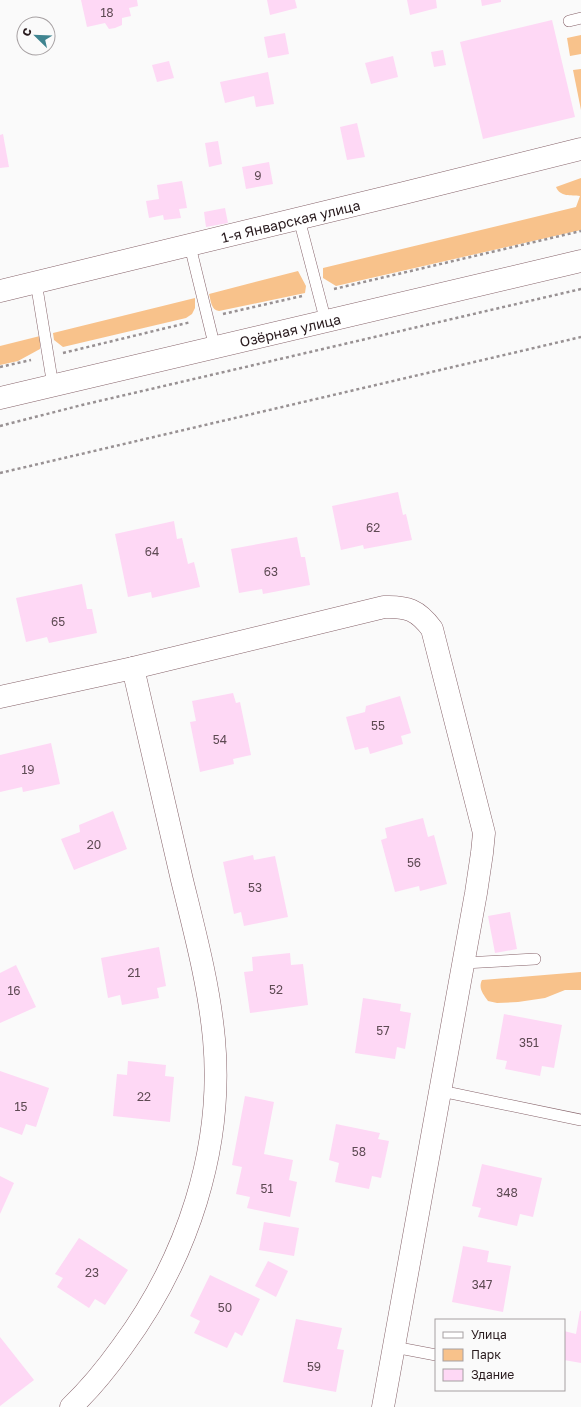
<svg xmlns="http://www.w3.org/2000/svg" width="581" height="1407" font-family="'Golos Text',sans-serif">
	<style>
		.green { fill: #f8c28b }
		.building { fill: #fed8f5 }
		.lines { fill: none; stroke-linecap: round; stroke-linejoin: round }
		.service-casing { stroke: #86636a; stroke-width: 12 }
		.minor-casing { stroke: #86636a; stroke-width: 23 }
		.secondary-casing { stroke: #86636a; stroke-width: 23 }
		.path { stroke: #989193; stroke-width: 2.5; stroke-dasharray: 3 3; stroke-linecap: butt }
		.service { stroke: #fff; stroke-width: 11 }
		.minor { stroke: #fff; stroke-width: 22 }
		.secondary { stroke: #fff; stroke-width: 22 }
		.labels { text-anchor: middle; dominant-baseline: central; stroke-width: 4; stroke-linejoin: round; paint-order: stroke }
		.number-label { font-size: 12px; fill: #5e4a53 }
		.street-label { font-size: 14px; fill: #281a1d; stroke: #fafafa }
	</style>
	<rect width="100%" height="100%" fill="#fafafa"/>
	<g class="green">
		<path d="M581 35V54L570 56 567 38Z"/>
		<path d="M581 69V110L573 70Z"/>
		<path d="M581 178V230L336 286 323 278V268L576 207 580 196C571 195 560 197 556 187Z"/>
		<path d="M298 271 306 286 305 293 219 311C211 310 211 301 209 294Z"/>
		<path d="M195 298V308L192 314 186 318 63 347 54 340 53 333Z"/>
		<path d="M40 336V349L18 361 0 365V346Z"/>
		<path d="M581 972V990H565L545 998 518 1002 497 1003 488 1001C483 994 478 988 482 980Z"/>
	</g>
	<g class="building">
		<path d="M81 0H137L138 6 129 8 131 16 122 18V25L115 28 109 29 105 23 87 27Z"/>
		<path d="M267 0H295L297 8 270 15Z"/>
		<path d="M407 0H436L437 8 410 15Z"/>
		<path d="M481 0H501V2L482 6Z"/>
		<path d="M552 20 575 117 483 139 460 42Z"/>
		<path d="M285 33 289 54 268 58 264 37Z"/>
		<path d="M443 50 446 65 434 67 431 52Z"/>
		<path d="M393 56 398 77 371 84 365 63Z"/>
		<path d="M169 61 174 78 157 82 152 65Z"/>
		<path d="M268 72 274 104 256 107 254 96 225 103 220 82Z"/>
		<path d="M357 123 365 157 347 160 340 127Z"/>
		<path d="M3 134 9 167 0 168V135Z"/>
		<path d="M218 141 222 164 209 167 205 143Z"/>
		<path d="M269 162 273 184 246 189 242 167Z"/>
		<path d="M182 181 187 208 179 209 181 218 164 220 163 215 149 218 146 201 159 199 157 185Z"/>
		<path d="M225 208 228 223 206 227 204 212Z"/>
		<path d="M398 492 403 515 406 514 412 540 364 549 363 545 341 550 332 506Z"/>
		<path d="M174 521 177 539 182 538 188 564 194 562 200 587 152 598 151 592 128 597 115 534Z"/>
		<path d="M297 537 301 557H305L310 585 263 594 262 589 239 593 231 549Z"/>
		<path d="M82 584 87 609H92L97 633 49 643 47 637 26 642 16 598Z"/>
		<path d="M233 693 236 703 240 702 251 755 233 759 234 764 200 772 190 722 196 721 192 701Z"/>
		<path d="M400 696 411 733 401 736 403 744 370 754 368 747 355 750 346 717 365 712 366 706Z"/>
		<path d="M51 743 60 784 23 792 22 787 0 792V755Z"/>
		<path d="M113 811 127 849 74 870 61 839 80 832 79 825Z"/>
		<path d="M423 818 428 837 434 835 447 884 420 891 419 886 395 892 381 840 387 838 385 828Z"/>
		<path d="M253 855 254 860 275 856 288 917 244 926 241 912 234 914 223 862Z"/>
		<path d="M510 912 517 949 495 953 488 916Z"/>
		<path d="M159 947 166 986 157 988 159 998 122 1005 120 995 108 998 101 958Z"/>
		<path d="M290 953 291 965 303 964 308 1005 250 1013 244 972 253 971 252 957Z"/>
		<path d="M16 965 36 1007 0 1023V973Z"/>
		<path d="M363 998 401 1004 400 1011 411 1013 405 1049 397 1047 395 1059 355 1053Z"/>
		<path d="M504 1014 562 1025 554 1068 542 1066 540 1076 505 1069 507 1061 496 1059Z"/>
		<path d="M128 1061 166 1065 165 1076 174 1077 170 1122 113 1116 117 1074 127 1075Z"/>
		<path d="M0 1071 49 1088 36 1127 26 1124 22 1135 0 1127Z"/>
		<path d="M245 1096 274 1102 264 1154 293 1160 289 1180 297 1182 290 1217 247 1208 250 1197 236 1194 242 1167 232 1165Z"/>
		<path d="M336 1124 380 1133 378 1139 389 1141 381 1178 372 1176 369 1189 335 1182 339 1163 329 1160Z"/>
		<path d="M482 1164 542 1178 533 1217 520 1214 517 1226 478 1217 481 1208 472 1206Z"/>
		<path d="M0 1176 14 1183 0 1214Z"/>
		<path d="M264 1222 299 1228 294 1256 259 1250Z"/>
		<path d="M79 1238 128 1270 105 1305 95 1299 89 1308 57 1287 63 1278 55 1274Z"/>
		<path d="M463 1246 489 1251 487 1262 511 1266 503 1312 452 1302Z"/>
		<path d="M268 1261 288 1271 276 1297 255 1286Z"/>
		<path d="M210 1275 260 1299 242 1336 235 1332 227 1348 194 1333 200 1321 190 1316Z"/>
		<path d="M580 1311H581V1363L564 1360V1331L576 1334Z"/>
		<path d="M296 1319 342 1328 337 1349 344 1350 336 1392 283 1382Z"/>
		<path d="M0 1337 34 1380 0 1406Z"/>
	</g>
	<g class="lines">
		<g class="service-casing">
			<g id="service">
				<path d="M569 21 581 18"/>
				<path d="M299 219 326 322"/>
				<path d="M190 246 215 348"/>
				<path d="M36 282 53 386"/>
				<path d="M464 963 535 959"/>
				<path d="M441 1091 581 1120"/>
				<path d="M394 1347 436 1355"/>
			</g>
		</g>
		<g class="minor-casing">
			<g id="minor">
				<path id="s1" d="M0 291 404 193 581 149"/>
				<path d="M0 697 133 668 384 607C407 606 418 610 432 629L484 833 482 853 476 893 383 1407"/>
				<path d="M71 1407C90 1389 107 1368 122 1347 187 1259 224 1149 214 1039 209 985 195 933 182 880 166 810 150 739 133 668"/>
			</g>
		</g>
		<g class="secondary-casing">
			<g id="secondary">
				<path id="s2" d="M0 398 581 261"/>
			</g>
		</g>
		<g class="path">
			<path d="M334 289 581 231"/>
			<path d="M223 314 302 296"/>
			<path d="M63 353 191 322"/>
			<path d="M0 367 31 360"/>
			<path d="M0 426 82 405 581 289"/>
			<path d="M0 473 581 337"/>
		</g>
		<use href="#service" class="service"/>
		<use href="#minor" class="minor"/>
		<use href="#secondary" class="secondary"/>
	</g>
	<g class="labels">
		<g class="number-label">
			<text x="107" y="12">18</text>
			<text x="258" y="175">9</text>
			<text x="373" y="527">62</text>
			<text x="152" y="551">64</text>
			<text x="271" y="571">63</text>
			<text x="58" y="621">65</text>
			<text x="378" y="725">55</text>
			<text x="220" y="739">54</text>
			<text x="28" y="769">19</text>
			<text x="94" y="844">20</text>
			<text x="414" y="862">56</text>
			<text x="255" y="887">53</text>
			<text x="134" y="972">21</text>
			<text x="276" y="989">52</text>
			<text x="14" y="990">16</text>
			<text x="383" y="1030">57</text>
			<text x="529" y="1042">351</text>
			<text x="144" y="1096">22</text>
			<text x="21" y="1106">15</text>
			<text x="359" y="1151">58</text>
			<text x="267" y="1188">51</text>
			<text x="507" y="1192">348</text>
			<text x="92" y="1272">23</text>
			<text x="482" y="1284">347</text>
			<text x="225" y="1307">50</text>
			<text x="314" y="1366">59</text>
		</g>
		<g class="street-label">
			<text stroke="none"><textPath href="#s1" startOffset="299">1-я Январская улица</textPath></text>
			<text stroke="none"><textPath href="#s2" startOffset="298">Озёрная улица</textPath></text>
		</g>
	</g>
	<rect x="435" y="1319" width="130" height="72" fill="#fafafa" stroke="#a6a0a2"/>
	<rect x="443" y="1332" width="20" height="6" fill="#ffffff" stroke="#a6a0a2"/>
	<text x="471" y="1339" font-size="12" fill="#281a1d">Улица</text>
	<rect x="443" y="1349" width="20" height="12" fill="#f8c28b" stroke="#a6a0a2"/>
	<text x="471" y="1359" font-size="12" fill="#281a1d">Парк</text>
	<rect x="443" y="1369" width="20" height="12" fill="#fed8f5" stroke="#a6a0a2"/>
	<text x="471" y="1379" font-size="12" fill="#281a1d">Здание</text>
	<g transform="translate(36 36) rotate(293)"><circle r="19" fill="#fafafa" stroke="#a6a0a2"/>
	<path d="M0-3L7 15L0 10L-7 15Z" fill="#3f8490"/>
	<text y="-6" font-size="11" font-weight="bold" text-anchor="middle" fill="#281a1d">С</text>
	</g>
</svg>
